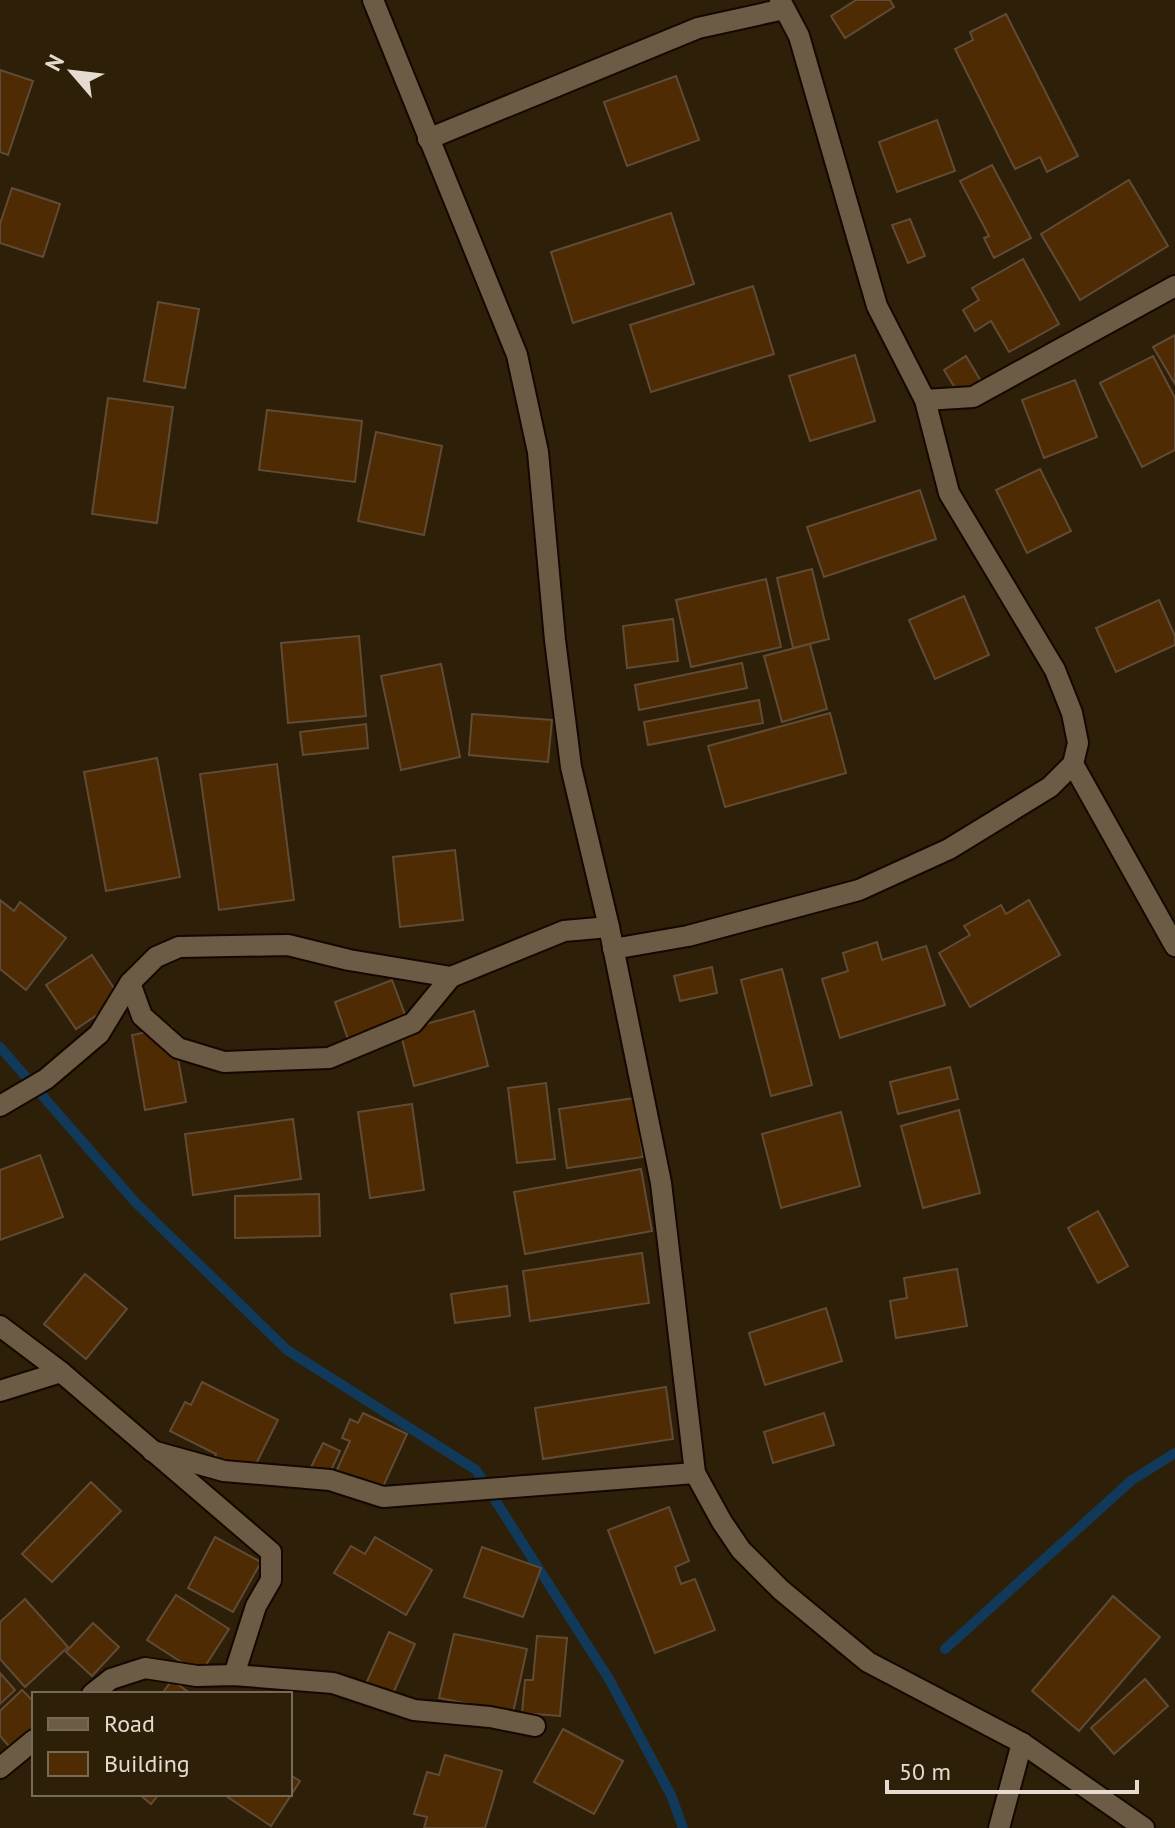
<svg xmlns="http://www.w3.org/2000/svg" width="1175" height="1828" font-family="'PT Sans',sans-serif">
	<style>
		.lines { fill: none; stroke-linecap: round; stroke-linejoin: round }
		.stream { stroke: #11395a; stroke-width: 10 }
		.building { fill: #4e2b02; stroke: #604b37; stroke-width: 2 }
		.minor-casing { stroke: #150800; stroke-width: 24 }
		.minor { stroke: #6d5c45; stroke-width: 20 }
	</style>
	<rect width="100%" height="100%" fill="#2d1f08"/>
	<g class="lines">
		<g class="stream">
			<path d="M0 1047 135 1202 287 1350 476 1470 609 1679 671 1795 683 1828"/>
			<path d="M945 1649 1132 1480 1175 1453"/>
		</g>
	</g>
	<g class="building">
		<path d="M856 0H890L894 7 845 38 831 16Z"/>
		<path d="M1006 14 1078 156 1047 172 1040 157 1015 169 955 49 973 40 970 32Z"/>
		<path d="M0 70 33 81 8 155 0 152Z"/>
		<path d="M676 76 699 140 627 166 604 102Z"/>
		<path d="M937 120 955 171 897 192 879 142Z"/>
		<path d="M992 165 1031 238 994 258 984 238 989 236 960 181Z"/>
		<path d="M1129 180 1168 246 1080 300 1041 234Z"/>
		<path d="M12 188 60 204 43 257 0 243V224Z"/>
		<path d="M671 213 694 284 573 323 551 252Z"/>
		<path d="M910 219 925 256 908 263 892 225Z"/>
		<path d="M1023 259 1059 324 1009 352 991 321 975 331 963 310 979 300 972 288Z"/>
		<path d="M753 286 774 354 651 392 630 325Z"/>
		<path d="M158 302 199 309 185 388 144 381Z"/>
		<path d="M1175 335V384L1153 347Z"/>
		<path d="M855 355 875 421 810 441 789 376Z"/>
		<path d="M966 356 982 383 960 396 944 370Z"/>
		<path d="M1153 356 1175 398V450L1142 467 1100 383Z"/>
		<path d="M1075 380 1097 437 1044 458 1022 400Z"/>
		<path d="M108 398 173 407 157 523 92 514Z"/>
		<path d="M267 410 362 421 355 482 259 470Z"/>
		<path d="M376 432 442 446 424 535 358 521Z"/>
		<path d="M1040 469 1071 531 1027 553 996 490Z"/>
		<path d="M920 490 936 539 824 577 807 527Z"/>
		<path d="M812 569 829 639 793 648 777 578Z"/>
		<path d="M766 579 781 647 691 667 676 600Z"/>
		<path d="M964 596 989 655 935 679 909 620Z"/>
		<path d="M1159 600 1175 636V645L1116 672 1096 628Z"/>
		<path d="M673 619 678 661 627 668 623 626Z"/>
		<path d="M359 636 366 716 288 723 281 643Z"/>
		<path d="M810 644 827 709 782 722 764 656Z"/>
		<path d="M742 663 747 688 639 710 635 685Z"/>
		<path d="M441 664 460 757 401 770 381 676Z"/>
		<path d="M759 700 763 723 648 745 644 722Z"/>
		<path d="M830 713 846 773 725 807 708 746Z"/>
		<path d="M472 714 552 720 548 762 469 755Z"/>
		<path d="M366 724 368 748 303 755 300 732Z"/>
		<path d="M157 758 180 877 106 891 84 772Z"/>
		<path d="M277 764 294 900 219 910 200 774Z"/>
		<path d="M455 850 463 920 400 927 393 857Z"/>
		<path d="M0 900 14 911 20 902 66 938 26 990 0 969Z"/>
		<path d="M1029 900 1060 955 970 1007 939 953 970 935 964 926 1001 905 1006 914Z"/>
		<path d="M877 942 882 960 926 946 945 1005 840 1038 822 979 848 971 843 953Z"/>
		<path d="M92 955 121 999 76 1029 46 985Z"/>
		<path d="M712 967 717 993 680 1001 674 976Z"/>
		<path d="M782 969 812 1085 771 1096 741 980Z"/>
		<path d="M392 980 407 1020 349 1042 335 1002Z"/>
		<path d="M474 1011 488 1066 414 1086 400 1031Z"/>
		<path d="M172 1027 186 1102 145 1110 132 1035Z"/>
		<path d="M950 1067 958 1099 898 1114 890 1082Z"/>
		<path d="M546 1083 555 1159 517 1163 508 1088Z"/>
		<path d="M635 1098 643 1157 567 1168 559 1109Z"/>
		<path d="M412 1104 424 1190 370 1198 358 1112Z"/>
		<path d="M959 1110 980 1193 923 1208 901 1126Z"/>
		<path d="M841 1112 860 1186 781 1208 762 1134Z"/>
		<path d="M293 1119 301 1179 193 1195 185 1134Z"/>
		<path d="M40 1155 63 1217 0 1240V1170Z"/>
		<path d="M641 1169 652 1231 525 1254 514 1192Z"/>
		<path d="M319 1194 320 1236 235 1238V1196Z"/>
		<path d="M1098 1211 1128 1266 1098 1283 1068 1228Z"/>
		<path d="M642 1253 649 1303 530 1321 523 1271Z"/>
		<path d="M957 1269 967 1326 896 1338 890 1301 907 1298 904 1278Z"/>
		<path d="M85 1274 127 1309 86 1359 44 1324Z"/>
		<path d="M507 1286 510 1316 455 1323 451 1294Z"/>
		<path d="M826 1308 842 1361 765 1385 749 1333Z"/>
		<path d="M202 1382 278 1420 247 1482 212 1464 216 1454 170 1431 185 1402 191 1405Z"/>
		<path d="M666 1387 673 1439 543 1459 535 1408Z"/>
		<path d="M363 1413 407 1434 381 1491 336 1472 350 1441 342 1438 350 1419 358 1423Z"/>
		<path d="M824 1413 834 1445 773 1463 764 1432Z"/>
		<path d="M323 1443 340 1451 329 1475 311 1467Z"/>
		<path d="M91 1482 121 1511 52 1582 22 1554Z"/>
		<path d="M669 1507 689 1561 675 1567 681 1584 695 1579 715 1630 655 1653 608 1530Z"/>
		<path d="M215 1537 261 1562 233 1612 188 1588Z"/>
		<path d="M375 1537 432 1570 406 1615 334 1573 351 1546 365 1554Z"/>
		<path d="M482 1547 541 1568 523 1617 464 1597Z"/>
		<path d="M176 1595 229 1629 200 1674 147 1640Z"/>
		<path d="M1113 1596 1160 1637 1079 1731 1032 1691Z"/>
		<path d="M25 1599 68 1647 25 1687 0 1659V1622Z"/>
		<path d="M93 1623 119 1647 92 1676 66 1652Z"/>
		<path d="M389 1632 415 1644 391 1698 365 1686Z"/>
		<path d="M454 1634 527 1649 513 1713 439 1698Z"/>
		<path d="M537 1636 567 1638 560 1716 522 1713 525 1680H533Z"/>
		<path d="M0 1673 15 1690 0 1704Z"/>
		<path d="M1145 1679 1168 1706 1114 1754 1091 1728Z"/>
		<path d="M172 1680 191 1694H162Z"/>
		<path d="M22 1690 34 1702V1735L15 1753 0 1736V1711Z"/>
		<path d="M563 1729 623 1761 594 1814 534 1782Z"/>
		<path d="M445 1755 502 1771 485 1828H424L427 1817 414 1814 427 1772 439 1775Z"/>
		<path d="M290 1775 300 1781 271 1826 223 1794H290Z"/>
		<path d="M139 1794H159L151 1804Z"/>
	</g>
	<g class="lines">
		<g class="minor-casing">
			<g id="minor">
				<path d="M373 0 517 355 538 452 555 640 571 767 609 927 661 1183 695 1473 722 1522 741 1550 781 1590 868 1662 1022 1743 1144 1828"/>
				<path d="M428 139 698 28 784 9"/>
				<path d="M925 400 973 397 1175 286"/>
				<path d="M1073 764 1175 946"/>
				<path d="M613 949 688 936 859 890 949 849 1050 787 1073 764 1078 743 1072 713 1055 670 949 493 925 400 877 306 799 36 780 0"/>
				<path d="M130 983 142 1016 178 1048 224 1062 329 1058 413 1023 451 977"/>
				<path d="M0 1106 46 1079 99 1034 130 983 156 957 179 947 288 945 349 960 451 977 564 931 609 927"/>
				<path d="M0 1326 61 1372 271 1552V1580L256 1606 234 1675"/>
				<path d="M0 1391 61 1372"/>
				<path d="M152 1451 224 1471 330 1480 383 1497 695 1473"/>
				<path d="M92 1694 111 1679 145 1668 197 1676 234 1675 333 1683 414 1710 490 1717 535 1726"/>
				<path d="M0 1768 34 1740"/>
				<path d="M999 1828 1022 1743"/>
			</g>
		</g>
		<use href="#minor" class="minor"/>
	</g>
	<rect x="32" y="1692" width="260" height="104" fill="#2d1f08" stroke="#776a57" stroke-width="2"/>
	<rect x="48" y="1718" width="40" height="12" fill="#6d5c45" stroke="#776a57" stroke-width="2"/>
	<text x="104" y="1732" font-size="24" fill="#e5dbce">Road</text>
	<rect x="48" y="1752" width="40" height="24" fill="#4e2b02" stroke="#776a57" stroke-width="2"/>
	<text x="104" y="1772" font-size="24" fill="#e5dbce">Building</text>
	<g transform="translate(72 72) rotate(298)" stroke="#2d1f08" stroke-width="6" paint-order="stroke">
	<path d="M0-6L14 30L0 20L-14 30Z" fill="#e5dbce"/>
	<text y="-12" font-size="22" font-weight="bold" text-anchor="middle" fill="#e5dbce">N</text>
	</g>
	<path d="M887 1780v12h250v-12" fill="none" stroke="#e5dbce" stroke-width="4"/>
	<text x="899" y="1780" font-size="24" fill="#e5dbce" stroke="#2d1f08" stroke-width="6" paint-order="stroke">50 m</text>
</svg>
